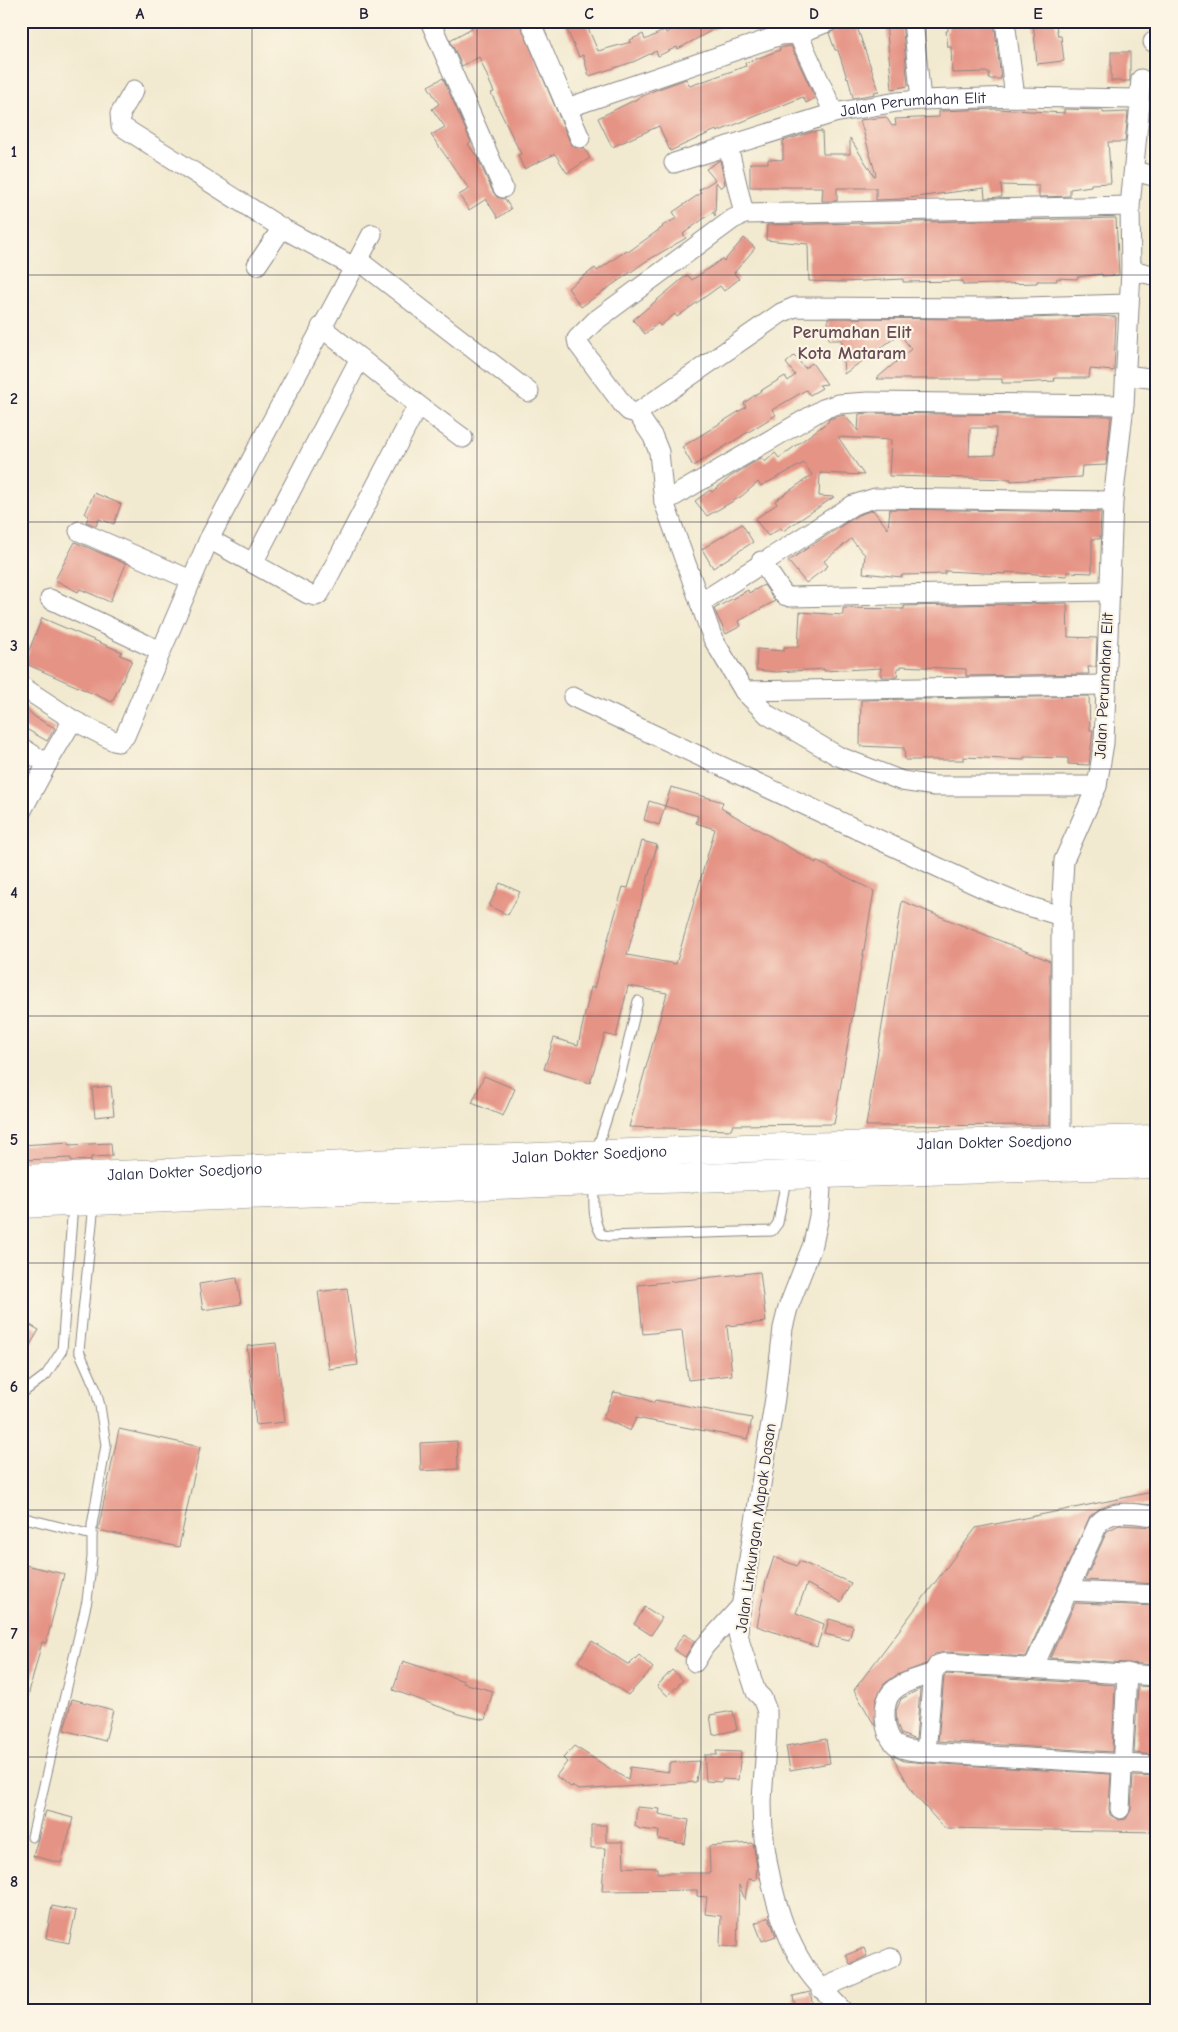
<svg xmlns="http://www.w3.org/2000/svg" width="1178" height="2032" font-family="'Comic Neue',sans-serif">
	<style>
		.building { fill: #e59384; fill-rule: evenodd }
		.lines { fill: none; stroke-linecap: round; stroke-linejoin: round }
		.service-casing { stroke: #8a8686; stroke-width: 11 }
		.minor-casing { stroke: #8a8686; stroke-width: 21 }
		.trunk-casing { stroke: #8a8686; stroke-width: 29 }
		.service { stroke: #fff; stroke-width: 9 }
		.minor { stroke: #fff; stroke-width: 19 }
		.trunk { stroke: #fff; stroke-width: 28 }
		.grid { fill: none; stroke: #22223b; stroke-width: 1; stroke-opacity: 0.55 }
		.labels { text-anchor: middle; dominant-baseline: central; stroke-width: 4.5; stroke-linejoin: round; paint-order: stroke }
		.street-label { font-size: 16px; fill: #22223b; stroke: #fcf5e5 }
		.neighbourhood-label { font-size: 18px; font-weight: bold; fill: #664a55; stroke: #fcf5e5 }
		.neatline { fill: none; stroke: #22223b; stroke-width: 2 }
		.grid-label { font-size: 16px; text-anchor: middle; font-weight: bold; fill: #22223b }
	</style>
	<rect width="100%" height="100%" fill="#fcf5e5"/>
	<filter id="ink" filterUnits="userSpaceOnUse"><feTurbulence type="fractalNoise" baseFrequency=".02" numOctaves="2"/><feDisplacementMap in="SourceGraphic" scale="10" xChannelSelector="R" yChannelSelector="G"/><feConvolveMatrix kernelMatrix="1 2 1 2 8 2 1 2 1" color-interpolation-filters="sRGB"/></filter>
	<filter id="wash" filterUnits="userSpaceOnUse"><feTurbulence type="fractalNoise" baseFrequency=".0096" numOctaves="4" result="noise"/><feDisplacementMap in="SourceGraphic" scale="20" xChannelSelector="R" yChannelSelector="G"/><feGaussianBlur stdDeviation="1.12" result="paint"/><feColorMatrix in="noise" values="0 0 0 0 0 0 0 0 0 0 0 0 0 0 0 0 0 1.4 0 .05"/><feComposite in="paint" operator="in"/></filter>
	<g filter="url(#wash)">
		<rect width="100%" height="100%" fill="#f2ead0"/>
		<g id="blocks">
			<g class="building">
				<path d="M469 21H519L570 142 574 147 584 148 590 158 567 173 555 154 524 169 518 155 521 154 491 93 494 92 479 57 462 66 450 40 472 28Z"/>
				<path d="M563 21H585L598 51 631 42 630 40 643 34 645 40 665 30 666 33 684 21H729L678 49 677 47 658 56 656 51 633 62 589 76 583 55 579 57Z"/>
				<path d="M847 21H855L879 91 874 92 875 94 853 98 848 77 847 78 838 50H835L829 33 839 28 841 23Z"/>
				<path d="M894 21H902L908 86 892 89 886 22Z"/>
				<path d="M948 21H994L1001 79H989V72L952 73 951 47H948L946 31H948Z"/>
				<path d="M1033 21H1055L1058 36H1061L1064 61 1037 64Z"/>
				<path d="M791 46 815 98 806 103 803 97 717 132 716 130 670 151 659 126 612 147 598 118 653 91 686 79 690 86 746 66 745 63 780 50 779 48Z"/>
				<rect x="1111" y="52" width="19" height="29"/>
				<path d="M443 78 471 142 468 144 477 157 493 192 497 197 505 199 511 209 498 218 486 199 469 210 459 195 469 189 431 135 445 127 432 109 439 104 428 86Z"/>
				<path d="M996 109 1064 113V109L1103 110V113L1128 112 1125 142H1108L1111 183 1091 184V186L1070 189V196L1039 197V186L1001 185 1002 197 985 198 984 188 901 199 876 200V188H837V201H822L823 187H750V163H768V159L783 160V141L812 132 822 131 823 154H850V138L874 176 876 175 860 120 886 117 892 126 896 125 895 119 939 117V111Z"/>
				<path d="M720 160 725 184 721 188 716 182 715 216 713 212 703 219 683 234 686 238 645 262 581 307 568 288 595 268 597 271 627 250 628 252 663 227 662 226 677 218 673 212 701 193 699 190 715 180 706 169Z"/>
				<path d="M1116 218 1119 275 1102 276V274L1077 277V279L1057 278V281H1037V283L963 285V281L903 282V279L844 282 809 281 808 244 766 240 767 225Z"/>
				<path d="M744 238 755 248 734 273 739 279 724 291 720 286 677 317 675 314 660 326 658 323 645 334 633 320 687 275 692 280 722 259 724 261Z"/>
				<path d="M1095 316 1116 317 1114 371 1090 369 1089 378H1054L1055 381 1019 383H1002V379H876L911 349 900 334 844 374 842 340H829L828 318 990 319Z"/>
				<path d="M794 356 805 368 812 363 827 384 819 385 822 388 810 395 806 390 772 410 776 415 693 466 682 447 746 407 744 403 762 390 785 376 788 381 795 375 786 363Z"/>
				<path d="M868 413 1111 416 1106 465 1082 466 1081 477 1011 481V479L889 476 891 440 838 437 864 475 820 473 819 496 834 497 783 531 781 528 768 536 755 519 777 504 775 501 812 475 804 463 761 486 758 482 742 496 707 516 695 501 710 490 712 492 730 477 761 458 765 462 775 453 779 458 829 421 828 419 844 415 858 431 859 414ZM970 428H996L995 455 969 456Z"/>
				<path d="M94 493 121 504 114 524 99 519 96 526 86 522 89 516 85 514Z"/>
				<path d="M890 509 1101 512 1100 539H1092V573L1067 572V576L1006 572V574L945 571V574L902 575V577L863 573 865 555 851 539 824 561 828 566 806 583 788 561 858 515 873 510 888 529Z"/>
				<path d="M742 524 753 542 713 568 702 549Z"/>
				<path d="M75 542 126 564 110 602 80 589 78 592 55 580Z"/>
				<path d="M764 585 775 601 739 621 741 626 726 634 714 609 748 590 749 593Z"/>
				<path d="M1067 603 1068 637 1097 638 1096 667H1088L1089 674 966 676V669L901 666V668H898L897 677H881V668L824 671V669L777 672 756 670 757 649 784 651V647H798L800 612 843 615V608L904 609V606Z"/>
				<path d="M42 618 122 652 120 655 132 660 112 702 24 663Z"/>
				<path d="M1089 696 1090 730H1093L1089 765 1068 764V758L1024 757V760L964 757V760H905L904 748 860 746 861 700Z"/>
				<path d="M21 704 35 717 55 728 47 741 21 726Z"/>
				<path d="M671 787 723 802 721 808 816 863V861L874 891 834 1124 733 1125 731 1130 629 1127 667 993 628 986 616 1037 605 1034 590 1083 544 1069 554 1038 578 1045 591 987 594 988 623 887 628 888 642 841 657 845 627 955 676 964 715 829 696 823 698 816 665 806Z"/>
				<path d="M649 801 665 806 659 825 644 820Z"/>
				<path d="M500 883 520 892 508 915 489 906Z"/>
				<path d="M902 901 1050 961V1125L866 1126Z"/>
				<path d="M484 1076 515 1089 503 1116 472 1103Z"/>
				<path d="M111 1086 114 1115 95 1117 92 1088Z"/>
				<path d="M69 1142V1145L111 1143 112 1156 91 1157V1160L71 1161V1158L21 1160V1145Z"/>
				<path d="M760 1272 766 1322 727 1326 732 1375 688 1380 682 1330 643 1334 638 1285Z"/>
				<path d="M237 1278 241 1304 203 1310 199 1284Z"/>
				<path d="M347 1288 358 1365 329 1369 318 1292Z"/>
				<path d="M21 1320 39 1330 21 1360Z"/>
				<path d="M276 1343 285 1422 256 1425 247 1346Z"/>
				<path d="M614 1392 640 1397 654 1403 655 1400 752 1418 748 1439 636 1418 630 1431 603 1418Z"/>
				<path d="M119 1429 200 1447 179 1547 98 1530Z"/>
				<path d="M457 1441 458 1469 421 1471 420 1443Z"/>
				<path d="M1157 1491V1505L1115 1503 1099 1509 1090 1516 1026 1657 946 1652 935 1654 926 1664 897 1675 884 1684 876 1700 875 1726 854 1690 976 1528Z"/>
				<path d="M1119 1525 1157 1527V1584L1085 1580 1107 1531Z"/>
				<path d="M774 1557 797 1566 799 1561 851 1583 841 1602 807 1584 796 1613 824 1624 817 1647 757 1626 766 1581Z"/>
				<path d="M21 1564 64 1574 46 1643 42 1642 26 1704H21Z"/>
				<path d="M1075 1603 1157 1606V1665L1050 1658Z"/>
				<path d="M645 1607 662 1618 651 1635 634 1624Z"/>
				<path d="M829 1619 853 1626 849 1640 825 1634Z"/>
				<path d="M684 1634 695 1641 685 1657 673 1649Z"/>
				<path d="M592 1641 629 1665 639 1655 653 1668 628 1695 578 1661Z"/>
				<path d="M403 1661 464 1681 463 1683 493 1691 485 1720 462 1715 393 1690Z"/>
				<path d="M672 1670 683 1680 668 1696 657 1686Z"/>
				<path d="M946 1674 1115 1685 1112 1752 938 1741 944 1677Z"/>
				<path d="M1138 1686 1157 1687V1755L1134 1753Z"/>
				<path d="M920 1689 916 1740 901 1734 897 1724 896 1711 901 1699Z"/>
				<path d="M72 1699 113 1710 105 1741 64 1730Z"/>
				<path d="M733 1711 737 1730 713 1735 710 1715Z"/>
				<path d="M826 1739 830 1763 790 1770 786 1746Z"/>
				<path d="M574 1746 628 1780 630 1767 669 1772V1763L699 1761 696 1782 578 1790 572 1786 571 1787 556 1776 567 1762 563 1758Z"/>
				<path d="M716 1751 741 1752 738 1780 722 1779V1782L706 1781 704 1755H717Z"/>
				<path d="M892 1755 904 1761 925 1763 1111 1774 1109 1809 1110 1815 1119 1820 1126 1819 1131 1810 1133 1776 1157 1777V1832L944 1828 913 1793Z"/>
				<path d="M637 1807 660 1809 659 1814 689 1820 685 1844 658 1839 659 1831 640 1829 635 1826Z"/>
				<path d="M46 1811 73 1818 61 1863 33 1856Z"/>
				<path d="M591 1825H606V1842H623L624 1867 658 1868V1873H710L709 1846 753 1843 757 1867 756 1880 748 1879 745 1900 739 1885 737 1947 720 1946 721 1916 705 1914 707 1897 697 1896V1890L602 1891 605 1848H591Z"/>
				<path d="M52 1906 76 1911 69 1943 46 1938Z"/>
				<path d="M769 1917 776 1936 762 1941 755 1923Z"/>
				<path d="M864 1948 867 1956 850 1964 846 1955Z"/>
				<path d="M810 1992 814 2011H796L793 1996Z"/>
			</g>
		</g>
	</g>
	<g filter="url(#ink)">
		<use href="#blocks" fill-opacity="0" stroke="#8a8686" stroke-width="1"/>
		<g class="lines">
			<g class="service-casing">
				<g id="service">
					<path d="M596 1152 620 1077 638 1001"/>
					<path d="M594 1185C594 1202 592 1219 601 1234L608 1236 772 1231 778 1223 786 1179"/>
					<path d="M79 1351 94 1204"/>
					<path d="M21 1394 46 1375 62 1350 73 1204"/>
					<path d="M21 1517 92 1535"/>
					<path d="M32 1837 87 1601 92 1557V1525L106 1445 100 1406 95 1387 79 1351"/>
				</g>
			</g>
			<g class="minor-casing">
				<g id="minor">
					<path d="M430 21 503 188"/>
					<path id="s1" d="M530 21 567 108 781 35 798 34 834 113 897 102 921 100 1015 97 1136 99 1140 103 1130 206 1131 270 1124 405 1113 501 1104 743 1097 786 1064 860 1061 916V1141"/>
					<path d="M913 21 921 100"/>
					<path d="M1005 21 1015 97"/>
					<path d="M798 34 830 21"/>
					<path d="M1153 42 1157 43"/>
					<path d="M134 90 120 114 121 126 282 228 354 267"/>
					<path d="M1139 101 1141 79"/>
					<path d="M567 108 580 138"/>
					<path d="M728 146 744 214"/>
					<path d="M674 163 834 113"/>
					<path d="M1134 171 1157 177"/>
					<path d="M358 260 529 392"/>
					<path d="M257 265 282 228"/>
					<path d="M1131 270 1157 276"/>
					<path d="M1128 304 990 308 795 307 781 313 637 413 629 411 624 406 578 344 577 339 595 321 733 219 744 214 1130 206"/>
					<path d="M321 327 418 405 463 438"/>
					<path d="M1125 375 1157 379"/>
					<path d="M637 413 653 437 659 452 664 502"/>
					<path d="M79 531 191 580"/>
					<path d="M209 539 308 594 316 596 320 593 418 405"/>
					<path d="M761 561 784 595 790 597 1108 591"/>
					<path d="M253 563 360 358"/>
					<path d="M50 599 160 651"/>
					<path d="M700 603 853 505 875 498 1113 501"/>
					<path d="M21 686 73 720 47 764"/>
					<path d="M744 691 1104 685"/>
					<path d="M573 697 989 891 1018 903 1061 916"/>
					<path d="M73 720 114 741 118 742 125 736 209 539 372 234"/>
					<path d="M21 747 47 764 21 812"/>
					<path d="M1097 786H935L902 781 838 756 768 715 744 691 713 639 664 502 823 409 838 404 868 402 1124 405"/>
					<path d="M822 1174 819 1216 813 1244 788 1308 783 1328 775 1398 739 1620 738 1633 741 1646 756 1692 762 1698 767 1711C768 1742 763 1772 762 1803 762 1853 776 1921 803 1964 814 1982 829 1996 843 2011"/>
					<path d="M1068 1591 1157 1595"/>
					<path d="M695 1662 704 1647 742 1605"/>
					<path d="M1033 1668 1098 1524C1112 1507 1137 1515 1157 1516"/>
					<path d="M1157 1676 945 1663 938 1665 933 1673 926 1752 1157 1766"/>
					<path d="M926 1752C916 1751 905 1751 896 1745 883 1734 881 1702 893 1691 903 1681 920 1678 933 1673"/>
					<path d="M1120 1809 1127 1673"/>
					<path d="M821 1989 891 1958"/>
				</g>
			</g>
			<g class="trunk-casing">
				<g id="trunk">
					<path id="s2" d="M21 1179 746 1148 1157 1139"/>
					<path d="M21 1204 594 1181 1157 1164"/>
				</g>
			</g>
			<use href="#service" class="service"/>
			<use href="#minor" class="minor"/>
			<use href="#trunk" class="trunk"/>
		</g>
	</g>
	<path class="grid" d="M252 21V2011M477 21V2011M701 21V2011M926 21V2011M21 275H1157M21 522H1157M21 769H1157M21 1016H1157M21 1263H1157M21 1510H1157M21 1757H1157"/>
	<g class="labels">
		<g class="street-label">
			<text stroke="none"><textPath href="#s1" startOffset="504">Jalan Perumahan Elit</textPath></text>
			<text transform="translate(1104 686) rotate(-87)">Jalan Perumahan Elit</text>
			<text stroke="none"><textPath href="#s2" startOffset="974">Jalan Dokter Soedjono</textPath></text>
			<text stroke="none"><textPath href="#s2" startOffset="569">Jalan Dokter Soedjono</textPath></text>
			<text stroke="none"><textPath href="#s2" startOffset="164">Jalan Dokter Soedjono</textPath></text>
			<text transform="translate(756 1528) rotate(-82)">Jalan Linkungan Mapak Dasan</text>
		</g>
		<g class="neighbourhood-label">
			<text x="852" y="332">Perumahan Elit<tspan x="852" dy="21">Kota Mataram</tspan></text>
		</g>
	</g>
	<rect width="1178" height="2032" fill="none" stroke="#fcf5e5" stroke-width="55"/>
	<rect x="28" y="28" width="1122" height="1976" class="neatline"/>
	<g class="grid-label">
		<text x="140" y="19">A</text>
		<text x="364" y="19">B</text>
		<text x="589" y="19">C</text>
		<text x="814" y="19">D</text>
		<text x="1038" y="19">E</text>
		<text x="14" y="157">1</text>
		<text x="14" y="404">2</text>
		<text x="14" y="651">3</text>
		<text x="14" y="898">4</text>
		<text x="14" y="1145">5</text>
		<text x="14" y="1392">6</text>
		<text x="14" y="1639">7</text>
		<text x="14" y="1887">8</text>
	</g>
</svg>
